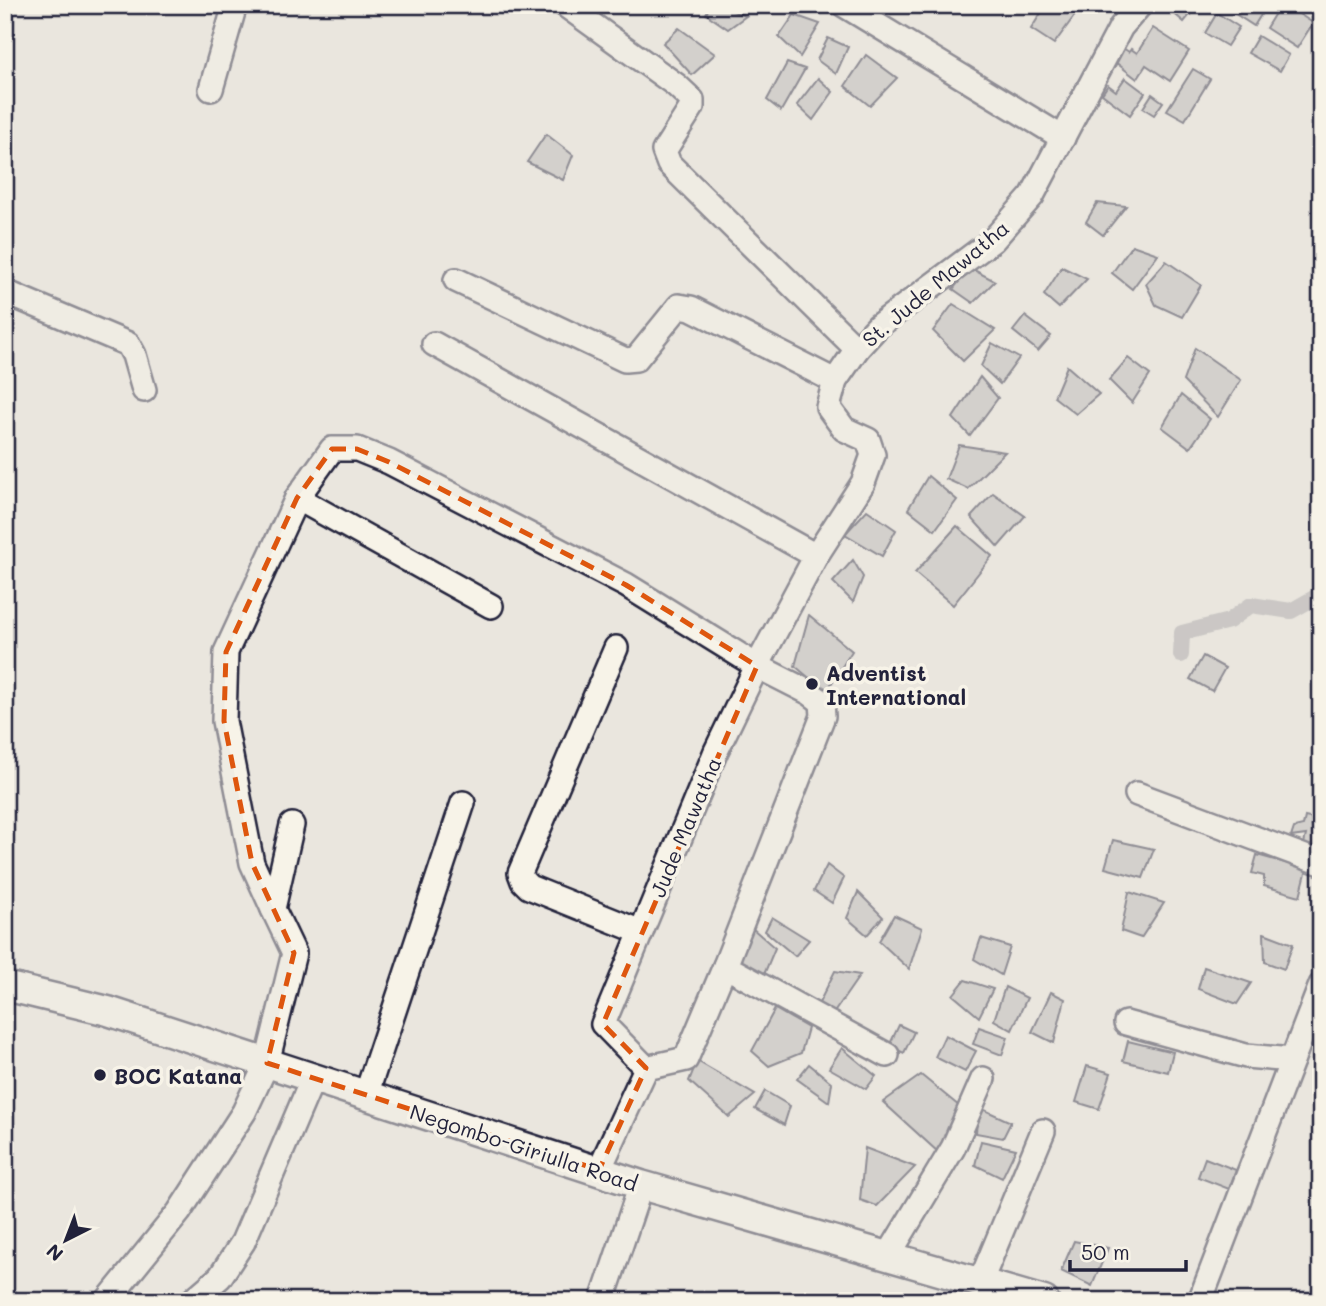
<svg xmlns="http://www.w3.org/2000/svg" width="1326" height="1306" font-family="Mali,sans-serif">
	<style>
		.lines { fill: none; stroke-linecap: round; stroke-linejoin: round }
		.canal { stroke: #a6a3a6; stroke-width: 16 }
		.building { fill: #b8b6b5; stroke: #22223b; stroke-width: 2 }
		.minor-casing { stroke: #22223b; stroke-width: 28 }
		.major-casing { stroke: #22223b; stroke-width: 33 }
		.minor { stroke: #f7f3e8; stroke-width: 23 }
		.major { stroke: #f7f3e8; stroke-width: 28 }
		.marked { fill: none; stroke: #de560e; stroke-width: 5; stroke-dasharray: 14 9; stroke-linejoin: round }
		.poi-dot { fill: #22223b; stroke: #f7f3e8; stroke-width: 2.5 }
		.labels { text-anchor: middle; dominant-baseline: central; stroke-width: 7; stroke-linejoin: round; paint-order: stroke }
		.street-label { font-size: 21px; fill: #22223b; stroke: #f7f3e8 }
		.poi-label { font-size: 21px; font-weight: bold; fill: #22223b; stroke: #f7f3e8; text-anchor: start }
	</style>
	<rect width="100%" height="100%" fill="#eae6de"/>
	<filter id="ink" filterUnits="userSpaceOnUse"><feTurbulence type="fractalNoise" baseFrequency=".0143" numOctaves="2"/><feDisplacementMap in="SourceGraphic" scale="14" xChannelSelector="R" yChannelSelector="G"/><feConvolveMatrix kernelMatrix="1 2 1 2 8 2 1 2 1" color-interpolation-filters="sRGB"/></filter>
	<g filter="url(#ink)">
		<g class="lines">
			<path class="canal" d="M1181 655 1182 633 1229 621 1251 605 1291 611 1321 594"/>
		</g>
		<g class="building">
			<path d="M710 5H718L746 16 728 29 706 14Z"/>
			<path d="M1046 5H1069L1078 11 1054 44 1031 29Z"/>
			<path d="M1164 5H1198L1184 22Z"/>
			<path d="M1228 5H1267L1254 26 1226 8Z"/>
			<path d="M1280 5H1285L1313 23 1297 48 1266 28Z"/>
			<path d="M1217 13 1239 27 1227 46 1205 33Z"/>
			<path d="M794 15 820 24 800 57 779 37Z"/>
			<path d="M679 28 715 54 692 75 663 43Z"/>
			<path d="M1153 28 1189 51 1170 81 1146 65 1137 79 1110 58 1118 45 1129 52 1131 49 1137 53Z"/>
			<path d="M1258 36 1289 55 1280 71 1248 53Z"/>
			<path d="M828 38 848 47 836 74 817 60Z"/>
			<path d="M866 55 897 78 870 106 845 86Z"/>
			<path d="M787 63 805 69 781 111 767 100Z"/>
			<path d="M1193 69 1210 79 1185 120 1167 110Z"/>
			<path d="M818 78 833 92 813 120 797 105Z"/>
			<path d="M1125 78 1145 93 1130 115 1102 94 1108 85 1116 91Z"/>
			<path d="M1152 94 1163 102 1154 115 1143 108Z"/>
			<path d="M546 134 573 155 563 180 527 162Z"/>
			<path d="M1097 203 1126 206 1103 235 1086 222Z"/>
			<path d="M1132 245 1158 254 1132 289 1112 273Z"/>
			<path d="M1166 261 1201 285 1182 317 1156 305 1146 284Z"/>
			<path d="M1062 267 1087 279 1059 308 1044 295Z"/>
			<path d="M970 268 995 281 973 303 953 289Z"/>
			<path d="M953 304 995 330 963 361 933 331Z"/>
			<path d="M1025 316 1051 336 1038 351 1013 331Z"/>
			<path d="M992 343 1019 358 1000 384 981 366Z"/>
			<path d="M1195 348 1241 380 1218 417 1183 381Z"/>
			<path d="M1128 358 1150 375 1132 403 1109 380Z"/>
			<path d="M1067 366 1099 394 1076 414 1054 397Z"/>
			<path d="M980 377 998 398 970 436 953 418Z"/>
			<path d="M1181 395 1210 419 1190 448 1162 427Z"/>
			<path d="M959 445 1005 452 968 489 946 479Z"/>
			<path d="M928 476 957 500 935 530 908 509Z"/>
			<path d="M993 493 1025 516 998 547 971 517Z"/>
			<path d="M867 510 896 530 882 556 845 534Z"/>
			<path d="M957 526 992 556 953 605 915 573Z"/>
			<path d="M853 560 863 577 853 602 833 582Z"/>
			<path d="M809 615 852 651 826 692 795 666Z"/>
			<path d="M1203 656 1225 668 1212 691 1190 679Z"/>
			<path d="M1305 817 1314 819 1312 826 1321 828V852L1303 848 1306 835 1291 837 1294 828 1303 826Z"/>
			<path d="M1113 840 1154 849 1143 878 1105 868Z"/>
			<path d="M1257 855 1307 869 1300 896 1264 886V876L1252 873Z"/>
			<path d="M827 865 844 878 832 903 814 891Z"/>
			<path d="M858 892 883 917 867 935 847 918Z"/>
			<path d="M1129 892 1164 903 1141 938 1121 931Z"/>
			<path d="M894 915 922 928 909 969 879 941Z"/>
			<path d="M772 917 809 940 795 956 765 931Z"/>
			<path d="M752 928 775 948 763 977 737 958Z"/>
			<path d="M1264 933 1293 944 1284 969 1265 962Z"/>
			<path d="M981 938 1010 947 1001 975 974 959Z"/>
			<path d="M1204 967 1251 983 1237 1004 1198 989Z"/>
			<path d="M835 971 860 975 833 1014 817 1007Z"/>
			<path d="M965 980 993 989 979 1017 953 995Z"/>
			<path d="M1005 987 1027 998 1012 1030 994 1020Z"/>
			<path d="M1051 992 1065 999 1054 1043 1032 1032Z"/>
			<path d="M775 1009 808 1028 801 1053 769 1066 752 1051Z"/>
			<path d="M899 1025 914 1032 904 1053 889 1046Z"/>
			<path d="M979 1027 1008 1037 1002 1055 973 1044Z"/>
			<path d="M945 1035 976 1051 965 1072 935 1057Z"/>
			<path d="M1128 1041 1173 1052 1168 1072 1123 1061Z"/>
			<path d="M842 1048 876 1076 866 1089 829 1068Z"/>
			<path d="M697 1061 755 1095 729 1117 689 1081Z"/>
			<path d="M809 1064 832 1083 829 1102 797 1079Z"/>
			<path d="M1087 1066 1111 1073 1099 1109 1076 1102Z"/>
			<path d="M921 1075 959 1106 938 1152 883 1102Z"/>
			<path d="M1321 1085V1106L1316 1104Z"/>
			<path d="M765 1091 790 1106 784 1125 755 1109Z"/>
			<path d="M978 1107 1011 1122 1003 1138 976 1133Z"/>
			<path d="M981 1141 1016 1149 1002 1178 975 1165Z"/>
			<path d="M865 1148 915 1167 877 1206 860 1200Z"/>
			<path d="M1205 1158 1236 1170 1229 1189 1198 1177Z"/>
			<path d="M1074 1241 1108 1248 1092 1286 1061 1271Z"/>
		</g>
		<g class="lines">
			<g class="minor-casing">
				<g id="minor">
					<path d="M565 5 676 85 692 100V107L664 151 669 164 857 349"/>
					<path d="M844 5 1063 138"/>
					<path d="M211 89 235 5"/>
					<path d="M456 280 625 360 636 359 679 306 691 308 835 381"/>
					<path d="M5 292 128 344 134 355 144 390"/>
					<path d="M434 344 816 556"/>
					<path d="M297 498 491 606"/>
					<path d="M616 648 520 873 523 881 529 887 641 932"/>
					<path d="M1137 794 1321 863"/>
					<path d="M273 909 252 863 224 721 226 652 297 498 332 449H357L389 462 626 585 757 666 810 693 822 702 823 716 725 966 686 1059 646 1068"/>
					<path d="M725 966 887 1055"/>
					<path d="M1126 1023 1246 1056 1292 1060"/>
					<path d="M366 1095 463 803"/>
					<path d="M599 1170 646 1068 603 1024 716 751 757 666 816 556 863 483 873 455 868 440 844 429 828 407 835 381 857 349 878 326 993 240 1032 196 1121 27 1140 5"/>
					<path d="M888 1256 953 1148 983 1079"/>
					<path d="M980 1283 1043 1131"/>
					<path d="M107 1301 179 1212 244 1112 267 1063 294 953 273 909 292 825"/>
					<path d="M192 1301 220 1277 243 1242 313 1078"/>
					<path d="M602 1301 641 1185"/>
					<path d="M1200 1301 1321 985"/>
				</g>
			</g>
			<g class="major-casing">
				<path id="major" d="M5 986 108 1011 641 1185 1044 1301"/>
			</g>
			<use href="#minor" class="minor"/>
			<use href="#major" class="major"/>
		</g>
	</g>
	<path d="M0 0H1326V1306H0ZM332 449H357L389 462 626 585 757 666 603 1024 646 1068 599 1170 267 1063 294 953 252 863 224 721 226 652 297 498Z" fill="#eae6de" fill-opacity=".55" fill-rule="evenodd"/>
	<path class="marked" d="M332 449H357L389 462 626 585 757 666 603 1024 646 1068 599 1170 267 1063 294 953 252 863 224 721 226 652 297 498Z"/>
	<g class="poi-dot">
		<circle cx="812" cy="684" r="7"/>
		<circle cx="100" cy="1075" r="7"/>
	</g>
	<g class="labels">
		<g class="street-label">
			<text transform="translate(935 283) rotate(-40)">St. Jude Mawatha</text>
			<text transform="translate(685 827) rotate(-67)">Jude Mawatha</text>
			<text transform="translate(524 1147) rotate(18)">Negombo-Giriulla Road</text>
		</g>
		<g class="poi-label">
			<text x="826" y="672">Adventist<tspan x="826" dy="24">International</tspan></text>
			<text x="114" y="1075">BOC Katana</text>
		</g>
	</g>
	<rect width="1326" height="1306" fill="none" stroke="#f7f3e8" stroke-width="28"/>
	<rect x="14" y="14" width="1298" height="1278" fill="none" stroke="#22223b" stroke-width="2.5" filter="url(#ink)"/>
	<g transform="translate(66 1240) rotate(222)" stroke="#f7f3e8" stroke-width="5" paint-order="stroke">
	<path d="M0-5L12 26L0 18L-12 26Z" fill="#22223b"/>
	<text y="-10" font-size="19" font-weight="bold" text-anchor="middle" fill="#22223b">N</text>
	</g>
	<path d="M1070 1260v10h116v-10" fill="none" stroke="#22223b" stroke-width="3.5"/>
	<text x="1081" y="1260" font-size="21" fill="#22223b" stroke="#f7f3e8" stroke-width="5" paint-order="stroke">50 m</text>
</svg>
